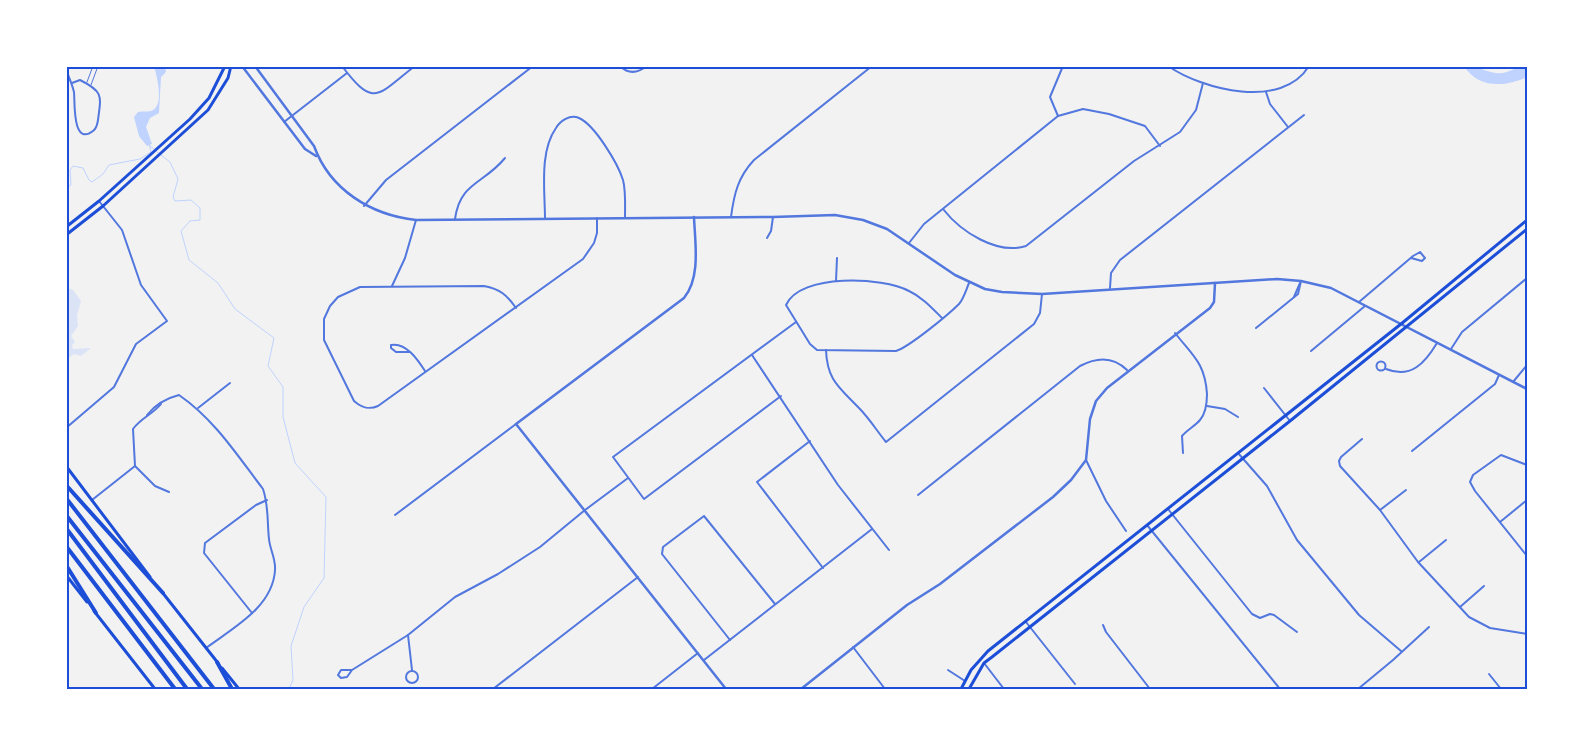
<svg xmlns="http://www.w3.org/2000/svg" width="1593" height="755" font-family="Arial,sans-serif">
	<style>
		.green { fill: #dbe4f7 }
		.water { fill: #bfd3fe }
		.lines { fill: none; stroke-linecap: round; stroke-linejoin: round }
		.stream { stroke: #bfd3fe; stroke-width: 1 }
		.service { stroke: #5277de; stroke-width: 1 }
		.minor { stroke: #5277de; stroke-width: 2 }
		.tertiary { stroke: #5277de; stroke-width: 2.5 }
		.secondary { stroke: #1d4ed8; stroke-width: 3 }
		.primary { stroke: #1d4ed8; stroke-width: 3 }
		.motorway { stroke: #1d4ed8; stroke-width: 4 }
		.neatline { fill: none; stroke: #1d4ed8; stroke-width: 2 }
	</style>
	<rect width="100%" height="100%" fill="#f2f2f2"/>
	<path class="green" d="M66 287 73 290 81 301 77 315 78 326 71 336 75 342 72 345 73 349 91 348 81 356 74 354 66 360V315L68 307Z"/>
	<g class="water">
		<path d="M154 66H165L166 72 161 77 159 113 150 118 146 127 152 144 147 146 139 136 134 117 138 112C142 111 147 112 151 111 165 107 157 77 154 66Z"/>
		<path d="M1464 66C1479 66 1483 71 1496 73 1507 75 1516 66 1527 66V77C1506 87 1478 89 1464 66Z"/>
	</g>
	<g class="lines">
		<g class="stream">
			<path d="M150 146 154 149"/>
			<path d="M157 152 170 162 178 179 173 197 175 201 191 200 200 208V220L190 221 181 231 189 260 218 283 235 309 274 338 268 366 283 387V417L295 463 326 497 324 578 304 607 291 646 293 680 289 689"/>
			<path d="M66 188 71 185 70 170 73 166 83 168 89 180 92 182 103 174 109 165 140 159 151 152 149 143"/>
		</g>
		<g class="service">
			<path d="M87 82 93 66"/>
			<path d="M91 85 98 66"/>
		</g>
		<g class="minor">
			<path d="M342 66C375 110 378 94 415 66"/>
			<path d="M620 66C629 75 638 73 647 66"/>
			<path d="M1168 66C1203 90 1282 110 1309 66"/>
			<path d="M66 70C69 77 72 84 74 92 75 101 72 147 93 131 97 128 97 125 98 120 101 96 104 92 80 80L72 83"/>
			<path d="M1266 92 1270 104 1288 127"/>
			<path d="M1058 116 1050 97 1063 66"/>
			<path d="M284 122 347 73"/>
			<path d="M364 206 386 180 533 66"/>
			<path d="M943 209C961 232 997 255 1026 246L1134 161 1180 132 1196 110 1203 83"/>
			<path d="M731 217C734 194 738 177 754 160L872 66"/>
			<path d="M455 219C460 182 484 184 505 158"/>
			<path d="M545 219C545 191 539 152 556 128 560 121 570 114 579 118 595 125 618 164 623 180 626 191 625 206 625 218"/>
			<path d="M767 238 771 231 773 217"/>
			<path d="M909 243 924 224 1058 116 1083 109 1109 114 1145 126 1160 146"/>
			<path d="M836 281 837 258"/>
			<path d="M392 286 405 258 416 220"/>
			<path d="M1110 288 1111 273 1120 260 1304 115"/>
			<path d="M1294 297 1300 283"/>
			<path d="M1359 302 1413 256 1420 252 1425 258 1422 261 1411 258"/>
			<path d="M516 308C507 295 500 289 484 286L360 287 338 297 330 306 324 319V340L354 401C362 408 369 410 378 406L583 259 594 243 597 233V218"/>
			<path d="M942 318C932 308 922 297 909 291 883 277 800 273 786 305L810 344 817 350 896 351C909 347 948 315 959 304 964 298 966 290 969 283"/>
			<path d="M1256 328 1298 294 1301 281"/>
			<path d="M1175 333C1193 356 1205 363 1207 394 1207 404 1206 413 1200 420 1195 426 1187 430 1182 436L1183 453"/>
			<path d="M1451 349 1462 332 1527 278"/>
			<path d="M826 350C827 380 839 387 859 408 869 418 877 431 886 442L1034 324 1040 313 1042 294"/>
			<path d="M1311 351 1365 306"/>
			<path d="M409 352H396L391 348V345C406 342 418 360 425 371"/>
			<path d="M752 355 838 485 889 550"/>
			<circle cx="1381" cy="366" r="4.5"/>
			<path d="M1386 369C1411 379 1425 363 1437 343"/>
			<path d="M1513 382 1527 365"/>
			<path d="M1264 388 1290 421"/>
			<path d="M781 396 644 499 613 457 796 322"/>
			<path d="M1207 406 1225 409 1238 417"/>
			<path d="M198 408 230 383"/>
			<path d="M147 415C155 405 167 398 179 395 215 420 237 455 263 489 269 507 267 522 269 539 270 550 276 559 275 570 273 607 233 628 206 648"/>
			<path d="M66 428 114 387 136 344 167 321 141 285 122 230 99 201"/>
			<path d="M1362 439 1341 457 1339 461 1340 466 1380 510 1418 562 1469 617 1490 628 1527 634"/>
			<path d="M810 441 757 482 823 568"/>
			<path d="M1412 451 1495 384 1499 375"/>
			<path d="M1238 453 1267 486 1297 540 1359 615 1401 651"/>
			<path d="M1086 460 1106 501 1126 531"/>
			<path d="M1527 465 1501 455 1473 475 1470 482 1475 491 1527 556"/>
			<path d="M135 466 133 429C141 418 153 414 161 404"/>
			<path d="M135 466 155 486 169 492"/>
			<path d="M918 495 1080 366C1097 357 1113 356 1127 370"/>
			<path d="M92 500 135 466"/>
			<path d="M1168 509 1252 614 1260 618 1270 614 1274 615 1297 632"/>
			<path d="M1380 510 1406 490"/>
			<path d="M395 515 516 424"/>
			<path d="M1500 522 1527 500"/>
			<path d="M1147 525 1280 689"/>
			<path d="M1419 562 1446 540"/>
			<path d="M1460 607 1484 586"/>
			<path d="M252 613 204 553 205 543 256 505 267 500"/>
			<path d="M1026 622 1075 684"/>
			<path d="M1103 625 1106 632 1150 689"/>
			<path d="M408 635 412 670"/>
			<path d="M730 640 662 554 663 547 704 516 775 604"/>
			<path d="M853 647 885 689"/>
			<path d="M704 660 872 529"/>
			<path d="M984 663 1004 689"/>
			<path d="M352 670H341L338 675 341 678 347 677 352 670 408 635 455 597 498 574 540 547 585 510 628 478"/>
			<path d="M948 670 965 681"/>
			<circle cx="412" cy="677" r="6"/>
			<path d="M1489 674 1501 689"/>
			<path d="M493 689 638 577"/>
			<path d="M652 689 698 653"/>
			<path d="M1358 689 1393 660 1429 627"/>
		</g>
		<g class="tertiary">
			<path d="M242 66 305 149 316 156"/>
			<path d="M255 66 314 146C330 190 371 215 416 220L773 217 835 215 863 220 887 229 955 275 985 289 1002 292 1042 294 1277 279 1301 281 1331 288 1527 389"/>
			<path d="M694 217C695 243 701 277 684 298L516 424 726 689"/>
			<path d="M801 689 907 605 940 584 1053 497 1071 480 1086 460 1090 419 1096 401 1107 388 1210 308 1214 302 1215 283"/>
		</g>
		<g class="secondary">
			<path d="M66 227 99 201 190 119 209 98 225 66"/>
			<path d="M66 235 103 206 208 110 228 78 231 66"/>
			<path d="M66 466 150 577"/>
			<path d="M66 575 87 602"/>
			<path d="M162 592 218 663"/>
			<path d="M94 611 155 689"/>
			<path d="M222 668 239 689"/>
		</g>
		<g class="primary">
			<path d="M961 689 971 670 988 651 1401 324 1527 220"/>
			<path d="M969 689 984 663 992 657 1290 421 1527 229"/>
		</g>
		<g class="motorway">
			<path d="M66 485 163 593"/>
			<path d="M66 498 214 689"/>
			<path d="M66 515 202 689"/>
			<path d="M66 528 187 689"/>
			<path d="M66 546 175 689"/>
			<path d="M66 565 96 613"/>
			<path d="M217 662 232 689"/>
		</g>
	</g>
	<rect width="1593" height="755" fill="none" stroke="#ffffff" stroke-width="135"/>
	<rect x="68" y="68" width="1458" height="620" class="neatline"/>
</svg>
